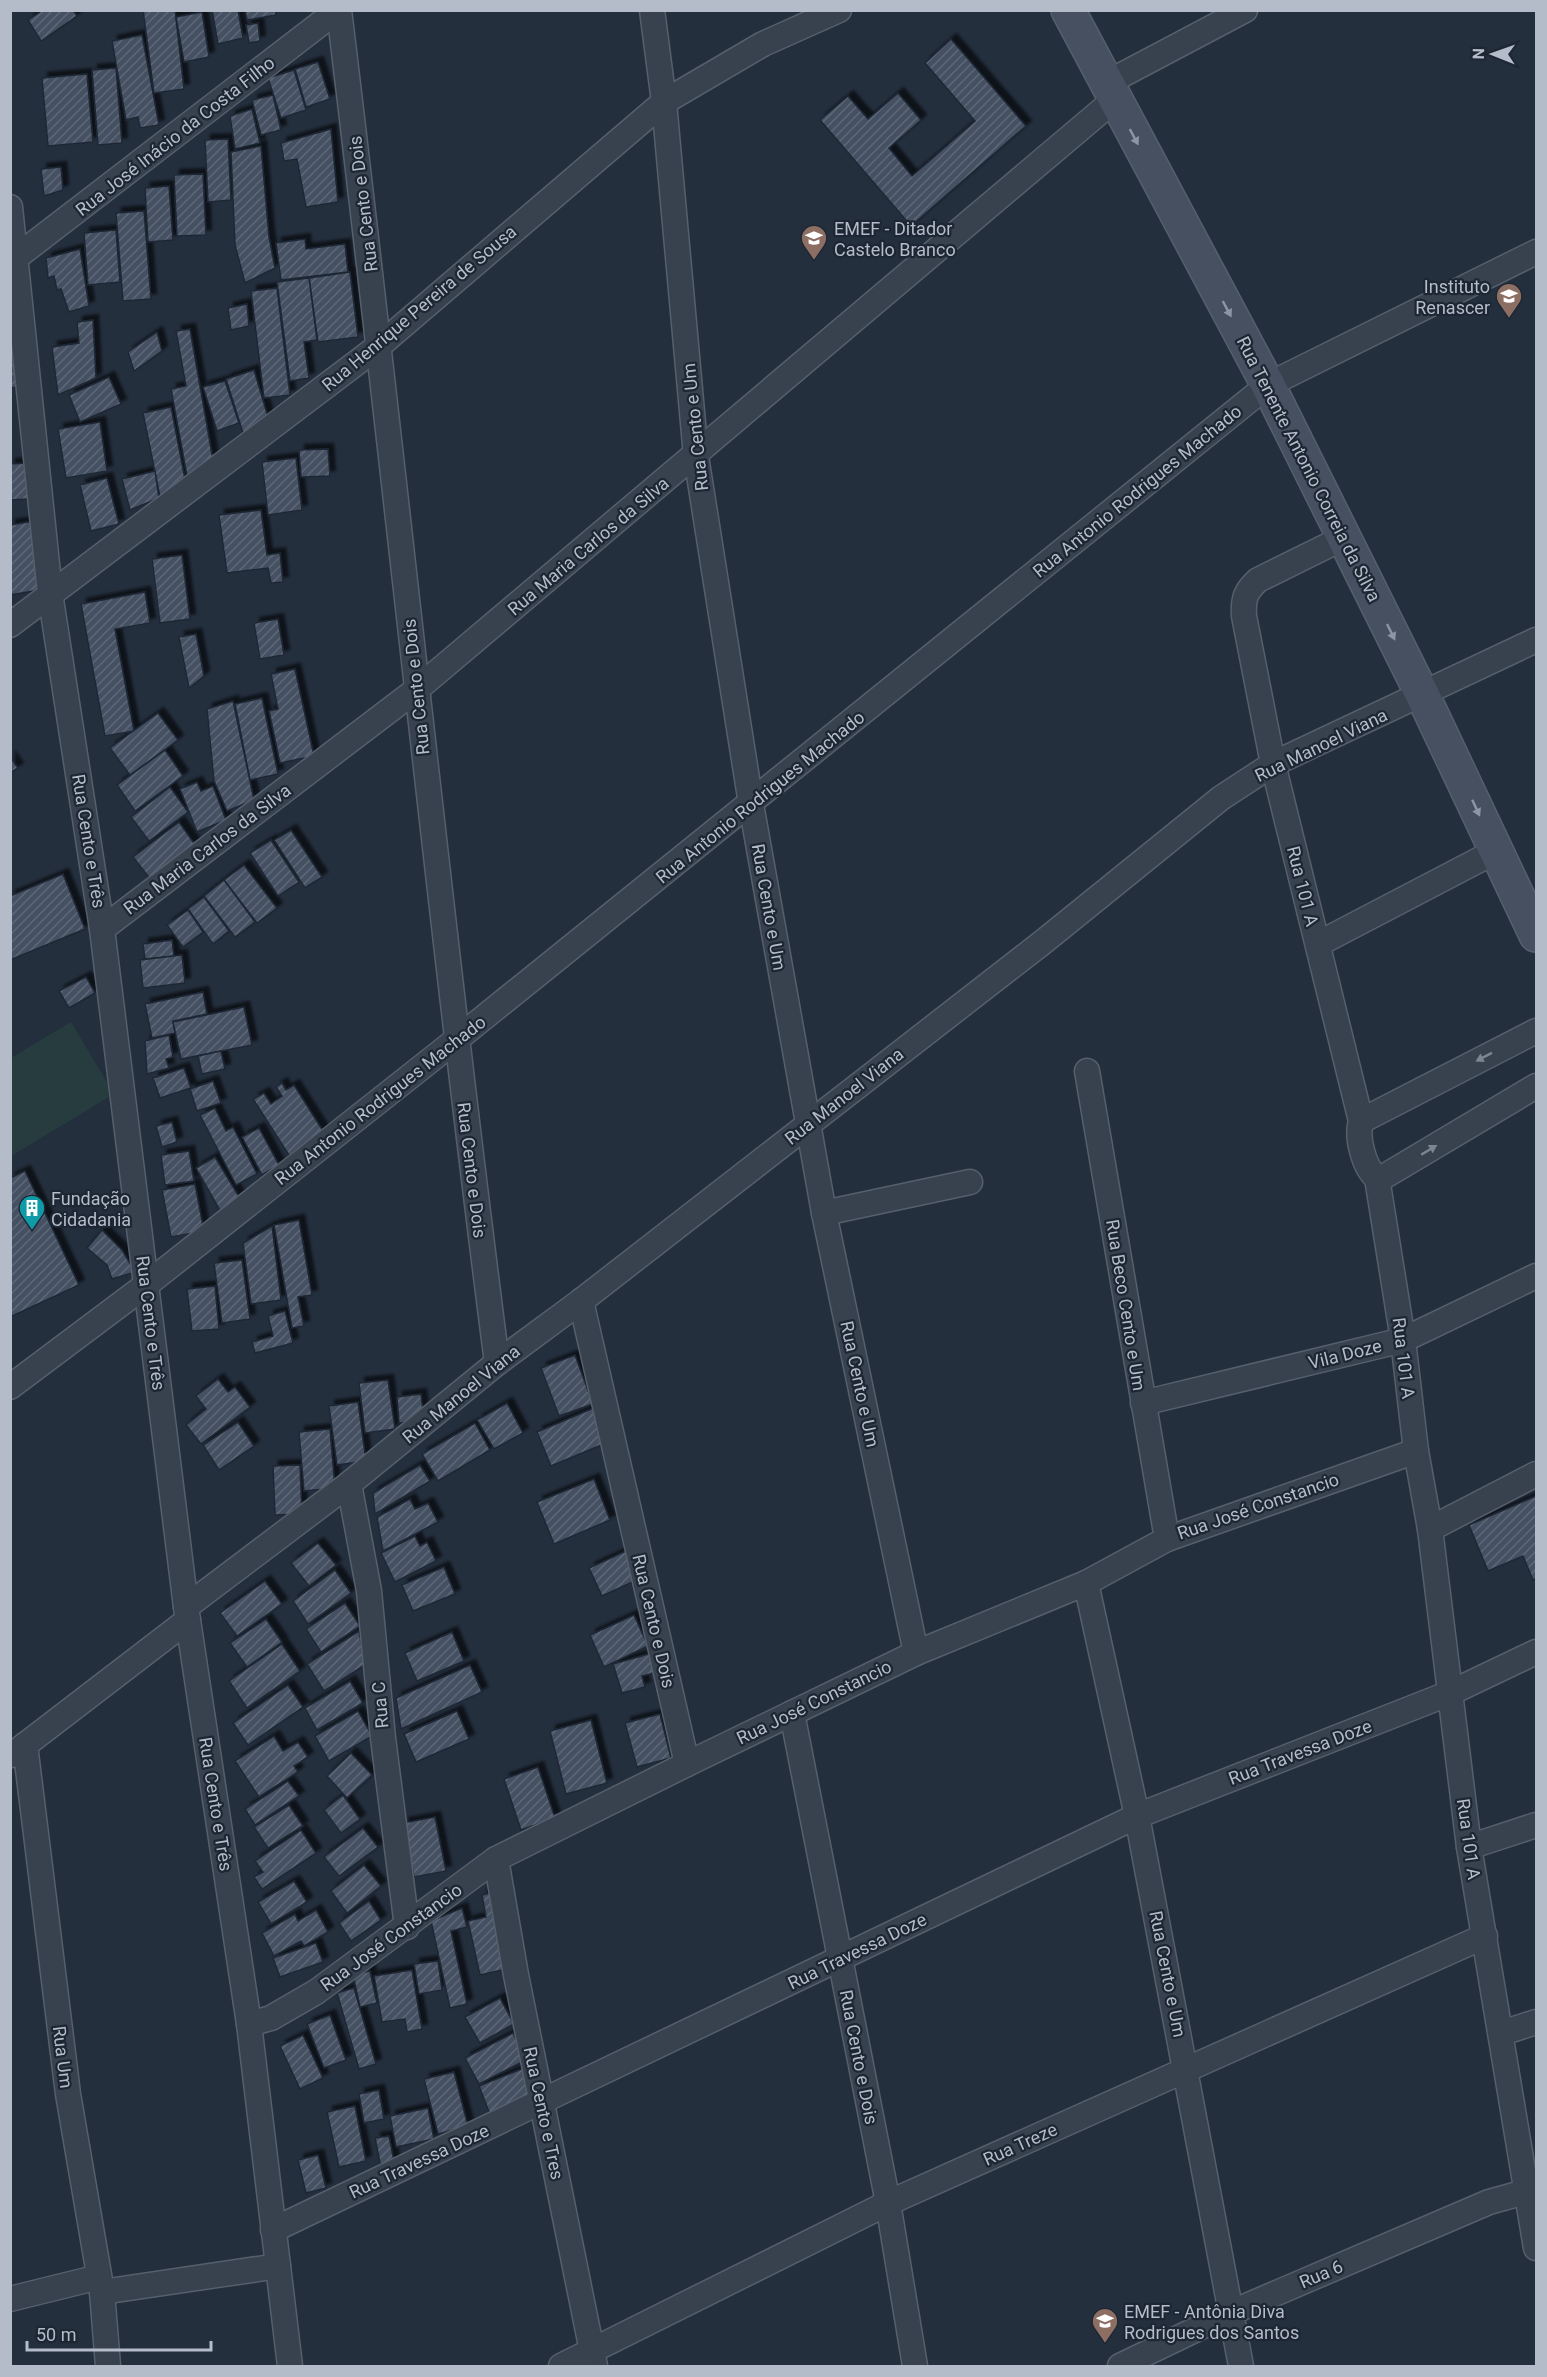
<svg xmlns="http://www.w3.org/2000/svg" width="1547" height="2377" font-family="Roboto,sans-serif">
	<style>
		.pitch { fill: #263c3f }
		.building { fill: url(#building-hatch); stroke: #1f2835; stroke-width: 1.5; filter: url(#shadow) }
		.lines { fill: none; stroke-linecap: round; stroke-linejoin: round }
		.street-casing { stroke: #565f6c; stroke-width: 27 }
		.secondary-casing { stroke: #565f6c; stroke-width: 36 }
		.street { stroke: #38414e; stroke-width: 24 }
		.secondary { stroke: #465061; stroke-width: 33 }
		.oneway { fill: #8e96a5 }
		.oneway2 { fill: #7c8592 }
		.labels { text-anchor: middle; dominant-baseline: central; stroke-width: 4.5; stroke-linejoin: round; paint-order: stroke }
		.street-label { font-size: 18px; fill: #b4bcc9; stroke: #1d2633 }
		.poi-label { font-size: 18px; fill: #b4bcc9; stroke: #1d2633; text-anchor: start }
	</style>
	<defs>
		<pattern id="building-hatch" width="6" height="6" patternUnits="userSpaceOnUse" patternTransform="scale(1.5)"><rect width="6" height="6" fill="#455162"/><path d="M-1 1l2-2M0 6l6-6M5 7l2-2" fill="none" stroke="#5d6877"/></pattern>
		<filter id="shadow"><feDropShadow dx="5.5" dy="-5.5" stdDeviation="1.5" flood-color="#0009"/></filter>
	</defs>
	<rect width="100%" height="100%" fill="#242f3e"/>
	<path class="pitch" d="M71 1022 114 1094 11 1156V1058Z"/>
	<g class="building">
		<path d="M43 10H73L77 16 41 41 28 20Z"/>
		<path d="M143 10H175L184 89 154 93Z"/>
		<path d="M212 10H238L243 38 218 44Z"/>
		<path d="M245 10H275L276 15 247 20Z"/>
		<path d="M202 12 209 57 184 62 176 17Z"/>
		<path d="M258 23 260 41 249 43 246 25Z"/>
		<path d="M142 35 159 125 140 128 138 117 126 120 112 41Z"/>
		<path d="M951 39 1026 126 911 226 820 120 848 96 868 119 898 93 921 120 889 148 912 176 975 121 925 63Z"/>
		<path d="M318 62 330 99 306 107 295 69Z"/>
		<path d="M116 68 122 143 98 145 92 70Z"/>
		<path d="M294 70 306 110 281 118 268 78Z"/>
		<path d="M87 74 93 142 48 146 42 78Z"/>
		<path d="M273 95 281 130 261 135 252 100Z"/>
		<path d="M252 109 260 143 235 149 230 116Z"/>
		<path d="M331 129 338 202 306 207 297 159 284 161 281 143Z"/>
		<path d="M228 139 231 200 208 202 205 140Z"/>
		<path d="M261 146 269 237 275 268 245 283 235 245 231 152Z"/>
		<path d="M61 167 63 190 44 196 41 169Z"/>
		<path d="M203 174 206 235 177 236 174 175Z"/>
		<path d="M169 186 173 240 148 242 145 188Z"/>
		<path d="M144 211 151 299 123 301 116 213Z"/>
		<path d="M116 230 120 282 88 285 84 233Z"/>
		<path d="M305 239 306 249 345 244 348 272 281 280 276 243Z"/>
		<path d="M80 249 89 306 69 312 61 289 57 290 54 276 48 278 46 258Z"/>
		<path d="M350 272 358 337 318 342 309 278Z"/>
		<path d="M309 278 317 340 304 342 309 378 290 381 277 282Z"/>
		<path d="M277 288 290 395 264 398 251 291Z"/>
		<path d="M247 304 249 326 231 330 228 308Z"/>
		<path d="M93 320 96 378 58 395 52 347 79 343 77 322Z"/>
		<path d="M10 321 19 387 10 388Z"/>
		<path d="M190 329 213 460 187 476 171 389 186 386 176 331Z"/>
		<path d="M157 332 162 351 134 371 128 352Z"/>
		<path d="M254 370 268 417 243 433 226 379Z"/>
		<path d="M109 377 121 404 80 422 69 395Z"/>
		<path d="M225 381 239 423 217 431 203 387Z"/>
		<path d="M171 407 185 479 160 497 143 413Z"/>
		<path d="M100 422 107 471 66 478 58 429Z"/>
		<path d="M328 449 330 476 301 477 299 450Z"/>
		<path d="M296 458 302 510 268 515 262 462Z"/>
		<path d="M28 463 29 499 10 500V464Z"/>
		<path d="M155 471 159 498 130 510 122 479Z"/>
		<path d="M107 478 119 524 91 531 80 485Z"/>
		<path d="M261 510 267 555 280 553 283 582 271 583 268 568 227 573 219 515Z"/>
		<path d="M34 521 45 589 10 595V525Z"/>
		<path d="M182 555 190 619 160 623 152 559Z"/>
		<path d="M145 592 150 623 115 629 134 731 105 736 81 604Z"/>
		<path d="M278 619 284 655 260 659 254 623Z"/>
		<path d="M196 634 204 676 189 688 179 637Z"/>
		<path d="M295 669 314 756 280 763 269 711 278 709 271 674Z"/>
		<path d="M262 698 278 774 250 780 235 704Z"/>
		<path d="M233 701 254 800 227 811 214 781 207 709Z"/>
		<path d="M158 713 178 740 130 775 110 748Z"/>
		<path d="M165 750 183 776 135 811 117 785Z"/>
		<path d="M10 757 18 768 10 773Z"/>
		<path d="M197 782 201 791 213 786 226 820 197 832 180 789Z"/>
		<path d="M170 787 188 812 149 841 131 817Z"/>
		<path d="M179 822 196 846 151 880 133 857Z"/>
		<path d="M291 830 322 877 305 888 274 840Z"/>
		<path d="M271 840 299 882 278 896 250 853Z"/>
		<path d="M244 865 277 908 257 923 224 880Z"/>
		<path d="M63 874 85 929 10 960V896Z"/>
		<path d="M224 880 255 922 235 937 204 896Z"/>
		<path d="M204 897 229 931 213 944 188 909Z"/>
		<path d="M188 910 203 932 183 947 167 925Z"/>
		<path d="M172 940 174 956 145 959 143 944Z"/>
		<path d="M182 955 185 983 143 988 140 960Z"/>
		<path d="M86 977 95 993 69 1008 59 991Z"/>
		<path d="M203 992 207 1014 173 1021 175 1033 152 1038 145 1004Z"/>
		<path d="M244 1007 252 1045 181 1059 173 1022Z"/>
		<path d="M169 1035 173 1057 166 1059 169 1068 147 1074 145 1041Z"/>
		<path d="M221 1051 225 1069 202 1074 198 1056Z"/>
		<path d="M184 1068 191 1088 160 1098 153 1078Z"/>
		<path d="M213 1081 221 1103 197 1111 190 1089Z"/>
		<path d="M282 1083 286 1090 294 1085 325 1134 294 1163 253 1099 264 1093 271 1104 282 1096 276 1087Z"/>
		<path d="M215 1108 226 1131 233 1127 257 1174 236 1185 200 1115Z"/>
		<path d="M172 1122 177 1142 162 1147 156 1126Z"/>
		<path d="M259 1128 279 1165 262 1175 242 1137Z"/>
		<path d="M189 1151 194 1181 165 1185 161 1155Z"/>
		<path d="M215 1157 241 1200 221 1212 196 1168Z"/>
		<path d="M25 1171 79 1285 10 1317V1178Z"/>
		<path d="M195 1184 204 1231 171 1237 162 1190Z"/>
		<path d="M299 1220 312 1295 298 1297 304 1326 292 1328 274 1225Z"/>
		<path d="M272 1226 281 1300 251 1304 243 1243Z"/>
		<path d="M102 1230 122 1250 131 1265 132 1273 112 1279 107 1265 87 1248Z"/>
		<path d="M242 1260 250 1319 222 1323 214 1263Z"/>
		<path d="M215 1286 219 1329 192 1331 187 1289Z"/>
		<path d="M285 1311 293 1343 255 1353 252 1342 273 1336 268 1316Z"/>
		<path d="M575 1355 593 1404 559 1416 541 1368Z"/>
		<path d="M218 1379 228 1392 235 1387 250 1407 201 1444 186 1425 206 1409 196 1396Z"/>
		<path d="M388 1380 395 1429 365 1433 359 1383Z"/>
		<path d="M421 1394 424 1421 399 1423 397 1397Z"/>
		<path d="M358 1402 366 1461 337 1465 329 1406Z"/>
		<path d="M507 1403 523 1433 494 1449 477 1420Z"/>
		<path d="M596 1407 611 1441 551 1466 537 1432Z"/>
		<path d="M238 1422 254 1446 219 1470 203 1445Z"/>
		<path d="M475 1423 490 1450 438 1481 422 1454Z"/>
		<path d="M330 1429 335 1488 304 1491 299 1432Z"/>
		<path d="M300 1465 302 1514 275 1515 273 1466Z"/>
		<path d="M420 1465 430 1481 375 1514 373 1493Z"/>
		<path d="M594 1479 610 1520 554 1544 537 1502Z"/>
		<path d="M1536 1496V1578L1533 1580 1523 1556 1488 1571 1469 1525Z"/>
		<path d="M410 1499 415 1509 428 1503 438 1522 383 1551 377 1517Z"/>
		<path d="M415 1536 420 1546 427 1542 436 1561 395 1582 381 1553Z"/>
		<path d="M318 1543 336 1565 309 1586 291 1563Z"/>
		<path d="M626 1551 639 1579 602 1596 589 1568Z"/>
		<path d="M444 1567 455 1594 413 1611 402 1585Z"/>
		<path d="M335 1570 351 1593 308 1624 293 1601Z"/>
		<path d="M265 1581 282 1604 237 1636 220 1613Z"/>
		<path d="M345 1603 360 1626 321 1652 306 1629Z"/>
		<path d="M634 1615 648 1646 604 1667 590 1635Z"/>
		<path d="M266 1619 282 1642 247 1667 230 1643Z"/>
		<path d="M359 1631 365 1665 324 1691 307 1664Z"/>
		<path d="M452 1632 464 1661 417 1681 405 1653Z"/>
		<path d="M282 1644 300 1671 247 1708 229 1681Z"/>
		<path d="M652 1653 658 1672 642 1676 645 1687 622 1693 613 1664Z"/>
		<path d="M470 1665 482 1692 401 1729 396 1698Z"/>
		<path d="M350 1681 363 1703 317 1730 305 1708Z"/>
		<path d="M288 1685 303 1707 248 1745 233 1723Z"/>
		<path d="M358 1711 372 1736 329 1761 315 1736Z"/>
		<path d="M457 1711 469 1739 416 1762 404 1734Z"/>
		<path d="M660 1714 671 1758 637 1767 625 1723Z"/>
		<path d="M591 1720 607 1783 566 1794 550 1731Z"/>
		<path d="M274 1736 283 1751 298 1742 308 1757 294 1766 298 1772 259 1797 235 1761Z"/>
		<path d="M351 1753 372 1775 347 1798 327 1776Z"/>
		<path d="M538 1767 555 1818 521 1830 504 1779Z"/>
		<path d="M288 1781 299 1796 255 1825 245 1809Z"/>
		<path d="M343 1795 360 1819 341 1833 324 1810Z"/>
		<path d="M289 1805 303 1826 268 1848 254 1827Z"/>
		<path d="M435 1817 446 1871 414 1877 403 1823Z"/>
		<path d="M363 1828 378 1847 339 1876 324 1857Z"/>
		<path d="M301 1830 316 1853 262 1889 254 1877 263 1872 255 1861Z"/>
		<path d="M364 1865 381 1886 347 1913 331 1891Z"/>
		<path d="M294 1881 307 1902 271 1924 258 1902Z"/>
		<path d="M495 1892 511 1968 480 1975 468 1921 486 1917 482 1895Z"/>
		<path d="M369 1901 381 1920 351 1941 339 1923Z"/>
		<path d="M462 1908 467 1927 451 1931 467 2004 450 2008 431 1921Z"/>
		<path d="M316 1910 328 1932 304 1946 301 1941 274 1956 262 1933 295 1914 298 1921Z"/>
		<path d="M316 1943 323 1962 280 1977 273 1958Z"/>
		<path d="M438 1961 442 1990 419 1994 414 1964Z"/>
		<path d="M412 1970 422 2029 407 2032 405 2019 382 2022 374 1976Z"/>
		<path d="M370 1971 377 2003 360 2007 353 1975Z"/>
		<path d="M354 1988 376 2064 359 2069 337 1993Z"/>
		<path d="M500 1998 514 2024 480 2043 465 2017Z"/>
		<path d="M330 2015 346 2060 324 2068 307 2024Z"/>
		<path d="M513 2033 526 2060 479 2084 465 2058Z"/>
		<path d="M303 2035 323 2078 300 2089 280 2046Z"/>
		<path d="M524 2068 536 2100 491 2117 479 2086Z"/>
		<path d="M454 2072 468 2126 438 2134 424 2079Z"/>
		<path d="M379 2090 384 2119 364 2123 359 2094Z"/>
		<path d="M355 2106 366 2161 339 2167 327 2112Z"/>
		<path d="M428 2108 434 2139 396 2147 390 2116Z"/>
		<path d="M389 2136 396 2171 382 2173 375 2138Z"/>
		<path d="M318 2155 326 2188 306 2193 298 2160Z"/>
	</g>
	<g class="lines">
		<g class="street-casing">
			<g id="street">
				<path d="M339 10C394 461 439 913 497 1363"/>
				<path d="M652 10 664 102 696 456 751 804 824 1213 916 1653"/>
				<path d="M1105 84 1245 10"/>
				<path d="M10 207 50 593 102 929 186 1607 249 2024 290 2366"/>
				<path d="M10 262 338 10"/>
				<path d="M1345 537 1258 580C1245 592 1243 599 1244 616L1273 764 1361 1121C1356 1137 1364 1168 1377 1178L1403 1340 1416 1451 1430 1529 1469 1847 1536 2248"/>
				<path d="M10 625 380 345 664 102 763 44 839 10"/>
				<path d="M102 929 416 690 1114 100"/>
				<path d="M1318 944 1496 851"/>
				<path d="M1087 1071 1167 1539"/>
				<path d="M1361 1121 1536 1031"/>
				<path d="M1377 1178 1385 1176 1536 1086"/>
				<path d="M824 1213 970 1182"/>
				<path d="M581 1301 687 1764"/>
				<path d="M10 1387 146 1285 456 1040 1268 385 1536 252"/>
				<path d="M1143 1403 1403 1340 1536 1276"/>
				<path d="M349 1484 369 1591 383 1738 407 1927"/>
				<path d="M1430 1529 1536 1474"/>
				<path d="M1086 1583 1137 1816 1241 2366"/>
				<path d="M186 1607 349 1484 497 1363 581 1301 1043 942 1221 798 1273 764 1536 640"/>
				<path d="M792 1713 888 2203 915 2366"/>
				<path d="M25 1745 68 2094 102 2292 108 2366"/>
				<path d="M12 1755 188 1620"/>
				<path d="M1469 1847 1536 1825"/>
				<path d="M496 1859 516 1975 595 2366"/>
				<path d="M249 2024 271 2018 316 1992 496 1859 687 1764 916 1653 1086 1583 1167 1539 1416 1451"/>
				<path d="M1502 2033 1536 2022"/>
				<path d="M273 2230 1137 1816 1450 1693 1536 1652"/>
				<path d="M102 2292 278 2266"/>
				<path d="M10 2299 99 2277"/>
				<path d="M561 2366 888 2203 1485 1936"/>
				<path d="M1120 2366 1230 2313 1489 2202 1525 2192 1536 2193"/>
			</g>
		</g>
		<g class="secondary-casing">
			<path id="secondary" d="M1068 10 1268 385 1423 696 1536 935"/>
		</g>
		<use href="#street" class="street"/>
		<use href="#secondary" class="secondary"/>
	</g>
	<defs><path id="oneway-solid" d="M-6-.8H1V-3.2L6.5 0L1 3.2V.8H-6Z" transform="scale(1.5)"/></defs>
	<g class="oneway">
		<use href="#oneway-solid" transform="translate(1134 137) rotate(62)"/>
		<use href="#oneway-solid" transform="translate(1227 309) rotate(62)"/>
		<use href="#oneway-solid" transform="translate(1391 632) rotate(64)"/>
		<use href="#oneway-solid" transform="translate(1476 808) rotate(65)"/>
	</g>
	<g class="oneway2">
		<use href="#oneway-solid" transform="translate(1484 1057) rotate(153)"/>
		<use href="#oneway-solid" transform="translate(1429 1150) rotate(-31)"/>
	</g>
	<defs>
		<g id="school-pin" transform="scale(1.35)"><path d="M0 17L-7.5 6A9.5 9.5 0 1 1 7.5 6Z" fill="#8d6e63" stroke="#1d2633"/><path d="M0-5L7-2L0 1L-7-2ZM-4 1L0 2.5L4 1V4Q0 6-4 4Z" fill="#fff"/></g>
		<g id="building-pin" transform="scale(1.35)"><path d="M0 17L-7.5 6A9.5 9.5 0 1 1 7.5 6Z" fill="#0f9aa8" stroke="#1d2633"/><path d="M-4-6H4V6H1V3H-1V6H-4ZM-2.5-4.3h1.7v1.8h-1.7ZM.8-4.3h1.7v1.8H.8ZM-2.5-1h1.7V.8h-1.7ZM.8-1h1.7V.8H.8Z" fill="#fff"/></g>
	</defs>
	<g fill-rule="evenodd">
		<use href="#school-pin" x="814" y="238"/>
		<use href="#school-pin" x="1509" y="296"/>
		<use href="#building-pin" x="32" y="1208"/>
		<use href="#school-pin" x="1105" y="2321"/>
	</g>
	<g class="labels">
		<g class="street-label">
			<text transform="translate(175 136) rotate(-38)">Rua José Inácio da Costa Filho</text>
			<text transform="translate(363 204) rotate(-97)">Rua Cento e Dois</text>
			<text transform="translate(419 308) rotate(-40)">Rua Henrique Pereira de Sousa</text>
			<text transform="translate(695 427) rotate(-96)">Rua Cento e Um</text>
			<text transform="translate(1309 469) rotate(63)">Rua Tenente Antonio Correia da Silva</text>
			<text transform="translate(1137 491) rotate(-39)">Rua Antonio Rodrigues Machado</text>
			<text transform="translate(588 546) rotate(-40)">Rua Maria Carlos da Silva</text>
			<text transform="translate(416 687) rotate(-96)">Rua Cento e Dois</text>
			<text transform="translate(1321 745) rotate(-26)">Rua Manoel Viana</text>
			<text transform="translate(760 797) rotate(-39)">Rua Antonio Rodrigues Machado</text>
			<text transform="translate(89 841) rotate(81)">Rua Cento e Três</text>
			<text transform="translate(207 849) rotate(-37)">Rua Maria Carlos da Silva</text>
			<text transform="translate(1303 886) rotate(76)">Rua 101 A</text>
			<text transform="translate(769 907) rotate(80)">Rua Cento e Um</text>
			<text transform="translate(844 1096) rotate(-38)">Rua Manoel Viana</text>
			<text transform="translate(380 1100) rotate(-38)">Rua Antonio Rodrigues Machado</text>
			<text transform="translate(472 1170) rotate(83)">Rua Cento e Dois</text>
			<text transform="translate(1126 1305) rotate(81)">Rua Beco Cento e Um</text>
			<text transform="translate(151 1323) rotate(83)">Rua Cento e Três</text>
			<text transform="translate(1345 1354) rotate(-14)">Vila Doze</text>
			<text transform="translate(1404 1358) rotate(83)">Rua 101 A</text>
			<text transform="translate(860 1384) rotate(78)">Rua Cento e Um</text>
			<text transform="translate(461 1394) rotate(-39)">Rua Manoel Viana</text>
			<text transform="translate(1258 1506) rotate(-19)">Rua José Constancio</text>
			<text transform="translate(654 1621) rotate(77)">Rua Cento e Dois</text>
			<text transform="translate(814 1702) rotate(-26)">Rua José Constancio</text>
			<text transform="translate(380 1705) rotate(-95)">Rua C</text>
			<text transform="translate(1300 1752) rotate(-21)">Rua Travessa Doze</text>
			<text transform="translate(216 1804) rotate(81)">Rua Cento e Três</text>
			<text transform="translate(1469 1839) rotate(82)">Rua 101 A</text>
			<text transform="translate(391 1937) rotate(-36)">Rua José Constancio</text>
			<text transform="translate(857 1951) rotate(-26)">Rua Travessa Doze</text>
			<text transform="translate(1168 1974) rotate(79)">Rua Cento e Um</text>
			<text transform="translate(63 2057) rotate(83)">Rua Um</text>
			<text transform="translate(859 2057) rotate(79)">Rua Cento e Dois</text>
			<text transform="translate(544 2113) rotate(78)">Rua Cento e Tres</text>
			<text transform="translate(1020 2144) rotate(-24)">Rua Treze</text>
			<text transform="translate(419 2161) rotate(-25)">Rua Travessa Doze</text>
			<text transform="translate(1321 2274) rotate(-23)">Rua 6</text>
		</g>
		<g class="poi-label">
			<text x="834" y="228">EMEF - Ditador<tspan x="834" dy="21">Castelo Branco</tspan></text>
			<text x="1490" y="286" text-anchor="end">Instituto<tspan x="1490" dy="21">Renascer</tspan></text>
			<text x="51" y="1198">Fundação<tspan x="51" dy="21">Cidadania</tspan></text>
			<text x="1124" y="2311">EMEF - Antônia Diva<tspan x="1124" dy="21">Rodrigues dos Santos</tspan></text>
		</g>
	</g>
	<rect width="1547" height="2377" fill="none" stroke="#b4bcc9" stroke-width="24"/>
	<g transform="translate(1493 54) rotate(271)" stroke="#1d2633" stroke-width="4.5" paint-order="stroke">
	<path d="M0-4.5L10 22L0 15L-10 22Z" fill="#b4bcc9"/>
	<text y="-9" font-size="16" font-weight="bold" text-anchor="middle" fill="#b4bcc9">N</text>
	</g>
	<path d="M27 2341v9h184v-9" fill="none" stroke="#b4bcc9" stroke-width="3"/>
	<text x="36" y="2341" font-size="18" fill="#b4bcc9" stroke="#1d2633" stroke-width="4.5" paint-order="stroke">50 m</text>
</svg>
